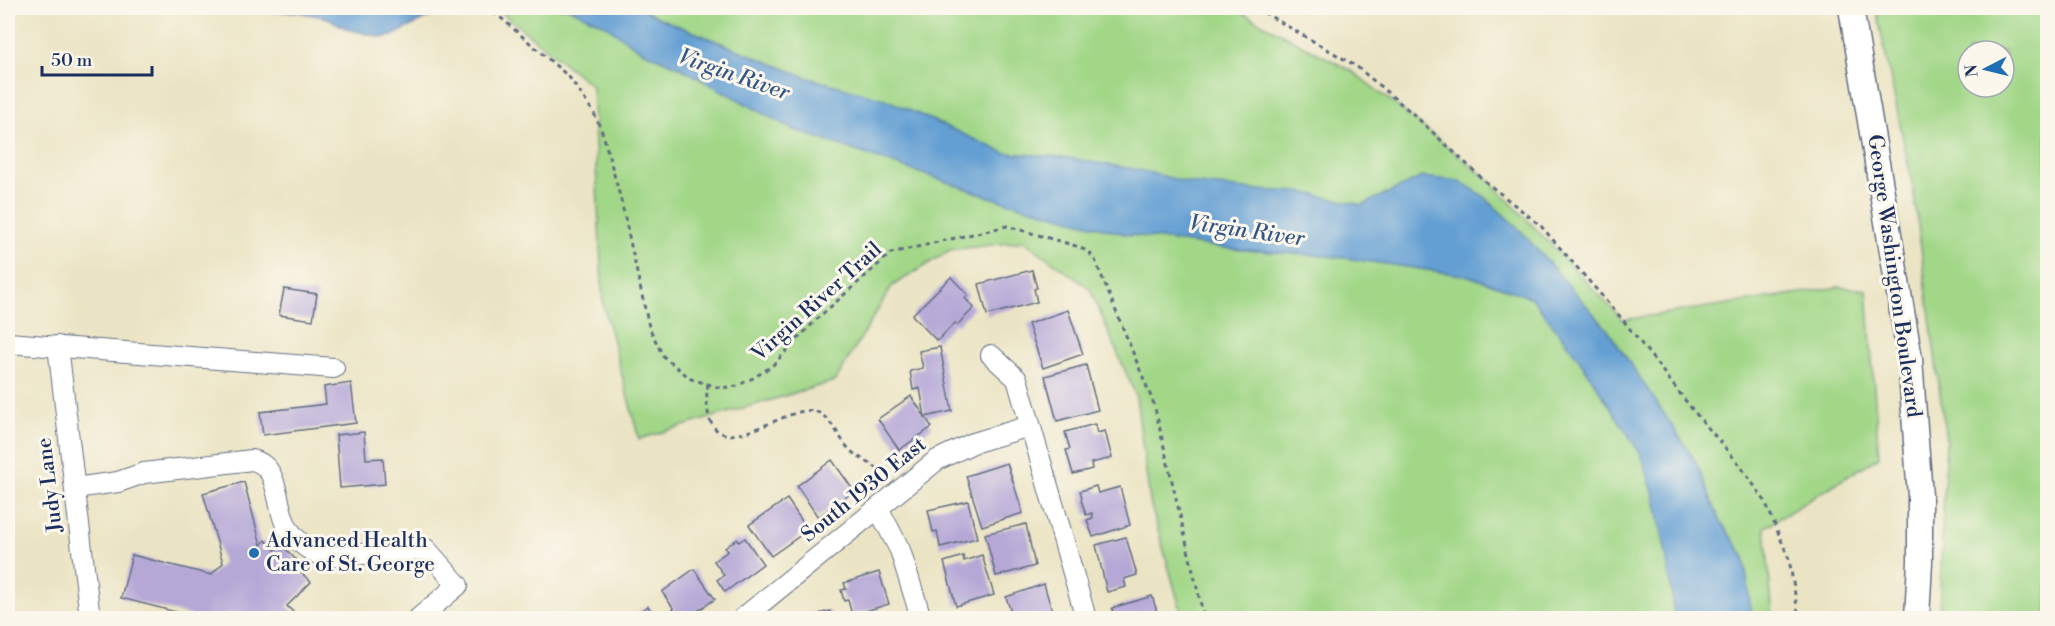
<svg xmlns="http://www.w3.org/2000/svg" width="2055" height="626" font-family="'Libre Bodoni',serif">
	<style>
		.green { fill: #a2d788; stroke: #5e8373; stroke-width: 1.5; fill-rule: evenodd }
		.water { fill: #639fd3; stroke: #3f6798; stroke-width: 1.5 }
		.building { fill: #b5a8d7 }
		.lines { fill: none; stroke-linecap: round; stroke-linejoin: round }
		.minor-casing { stroke: #646e82; stroke-width: 22 }
		.major-casing { stroke: #646e82; stroke-width: 27 }
		.path { stroke: #646e82; stroke-width: 3; stroke-dasharray: 4.5 4.5; stroke-linecap: butt }
		.minor { stroke: #fff; stroke-width: 20 }
		.major { stroke: #fff; stroke-width: 24 }
		.poi-dot { fill: #1f6fb2; stroke: #fbf7ec; stroke-width: 2 }
		.labels { text-anchor: middle; dominant-baseline: central; stroke-width: 6; stroke-linejoin: round; paint-order: stroke }
		.street-label { font-size: 21px; fill: #1b2f5e; stroke: #fbf7ec }
		.poi-label { font-size: 21px; fill: #1b2f5e; stroke: #fbf7ec; text-anchor: start }
		.water-label { font-size: 22px; font-style: italic; fill: #345687; stroke: #fbf7ec }
	</style>
	<rect width="100%" height="100%" fill="#fbf7ec"/>
	<filter id="ink" filterUnits="userSpaceOnUse"><feTurbulence type="fractalNoise" baseFrequency=".0167" numOctaves="2"/><feDisplacementMap in="SourceGraphic" scale="12" xChannelSelector="R" yChannelSelector="G"/><feConvolveMatrix kernelMatrix="1 2 1 2 8 2 1 2 1" color-interpolation-filters="sRGB"/></filter>
	<filter id="wash" filterUnits="userSpaceOnUse"><feTurbulence type="fractalNoise" baseFrequency=".008" numOctaves="4" result="noise"/><feDisplacementMap in="SourceGraphic" scale="24" xChannelSelector="R" yChannelSelector="G"/><feGaussianBlur stdDeviation="1.35" result="paint"/><feColorMatrix in="noise" values="0 0 0 0 0 0 0 0 0 0 0 0 0 0 0 0 0 1.4 0 .05"/><feComposite in="paint" operator="in"/></filter>
	<g filter="url(#wash)">
		<rect width="100%" height="100%" fill="#ebe4c4"/>
		<g class="green">
			<path d="M496 8H568L605 25 640 50 677 66 792 129 999 200 1125 234 1232 249 1338 257 1469 276 1532 298 1579 359 1642 456 1656 502 1666 554 1673 602 1674 618H1183L1150 502 1136 396 1090 289 1024 241 950 250 892 286 835 381 639 439 603 304 592 86Z"/>
			<path d="M640 8H1233L1353 72 1402 110 1489 180 1623 320 1839 287 1867 290 1879 457 1765 527 1773 618H1752L1744 556 1719 519 1696 462 1607 329 1520 230 1482 195 1422 177 1362 205 1302 192 1254 190 1190 183 1139 170 1062 157 1005 153 847 88 808 78 659 18Z"/>
			<path d="M1876 8H2047V618H1939L1946 440 1913 187ZM1968 51H2004V87H1968Z"/>
		</g>
		<g class="water">
			<path d="M235 8H425L429 17 392 36 381 37 347 29 328 18 298 12 236 11Z"/>
			<path d="M568 8H640L659 18 808 78 885 99 1005 153 1062 157 1139 170 1190 183 1254 190 1302 192 1362 205 1422 177 1460 181 1482 195 1520 230 1607 329 1669 421 1696 462 1719 519 1744 556 1752 618H1674L1673 602 1666 554 1656 502 1642 456 1579 359 1532 298 1469 276 1338 257 1232 249 1125 234 999 200 792 129 677 66 640 50 605 25Z"/>
		</g>
		<g id="blocks">
			<g class="building">
				<path d="M1032 270 1037 288 1034 289 1037 302 987 315 979 284Z"/>
				<path d="M951 277 968 295 965 298 974 308 957 325 955 323 937 341 912 315Z"/>
				<path d="M284 289 317 294 313 320 279 315Z"/>
				<path d="M1068 310 1083 354 1043 368 1028 324Z"/>
				<path d="M940 347 952 411 925 417 920 388 913 390 910 371 923 368 919 351Z"/>
				<path d="M1086 365 1098 410 1057 421 1045 376Z"/>
				<path d="M351 383 356 423 263 435 260 412 326 404 324 387Z"/>
				<path d="M911 396 932 427 899 450 878 419Z"/>
				<path d="M1095 424 1097 433 1105 431 1112 458 1091 463 1092 469 1073 474 1066 450 1070 449 1065 432Z"/>
				<path d="M364 432 366 459 383 458 385 484 340 488 336 435Z"/>
				<path d="M832 460 854 491 818 517 797 486Z"/>
				<path d="M1007 463 1023 513 982 526 966 476Z"/>
				<path d="M244 482 261 545 265 540 275 550 281 544 302 566 298 570 311 582 287 606 299 618H189L192 616 121 598 132 555 211 575 223 563 203 493Z"/>
				<path d="M1096 486 1098 493 1120 487 1130 525 1093 537 1087 520 1093 518 1092 513 1086 515 1081 499 1082 498 1080 491Z"/>
				<path d="M787 499 808 530 771 556 749 525Z"/>
				<path d="M968 501 977 538 940 547 937 531 933 532 928 510Z"/>
				<path d="M1026 524 1035 566 996 576 985 534Z"/>
				<path d="M1126 537 1137 575 1124 579 1126 587 1107 592 1096 545Z"/>
				<path d="M745 538 763 564 725 592 717 580 724 575 714 561 728 551 725 548 737 539 739 542Z"/>
				<path d="M982 555 994 595 956 606 944 562 963 556 964 561Z"/>
				<path d="M694 569 715 599 687 618H669L667 614 674 609 662 592Z"/>
				<path d="M879 572 889 604 852 615 848 600 844 601 841 590 846 589 844 583Z"/>
				<path d="M1044 584 1054 618H1013L1006 597Z"/>
				<path d="M1152 596 1159 618H1115L1112 608Z"/>
				<path d="M648 606 656 618H629Z"/>
				<path d="M830 611 832 618H804Z"/>
				<path d="M996 614 997 618H982Z"/>
			</g>
		</g>
	</g>
	<g filter="url(#ink)">
		<use href="#blocks" fill-opacity="0" stroke="#646e82" stroke-width="1.5"/>
		<g class="lines">
			<g class="minor-casing">
				<g id="minor">
					<path d="M8 343 334 368"/>
					<path d="M58 346 90 618"/>
					<path d="M991 355 1017 379 1086 618"/>
					<path d="M75 488 118 482 144 473 252 460C282 466 274 508 289 530 297 542 311 552 325 557L426 549 458 585 419 618"/>
					<path d="M878 508 900 550 921 618"/>
					<path d="M743 618 937 460 973 443 1030 426"/>
				</g>
			</g>
			<g class="major-casing">
				<path id="major" d="M1851 8 1910 359 1920 496V562L1917 618"/>
			</g>
			<g class="path">
				<path d="M485 8 500 17 569 77 594 113 603 134 621 200 649 327 663 356 691 379 721 388 737 386 753 378 771 367 817 319 891 253 1007 226 1076 246 1089 252 1095 260 1154 404 1204 618"/>
				<path d="M1256 8 1356 66 1412 113 1487 183 1540 225 1623 320 1692 409 1739 464 1765 501 1789 559 1799 618"/>
				<path d="M708 384C706 397 706 408 710 420 725 460 787 405 814 411 832 416 839 440 851 451 858 458 867 461 874 466 879 470 883 475 887 479"/>
			</g>
			<use href="#minor" class="minor"/>
			<use href="#major" class="major"/>
		</g>
	</g>
	<circle class="poi-dot" cx="254" cy="553" r="6"/>
	<g class="labels">
		<g class="street-label">
			<text transform="translate(1894 276) rotate(82)">George Washington Boulevard</text>
			<text transform="translate(817 302) rotate(-42)">Virgin River Trail</text>
			<text transform="translate(50 485) rotate(-97)">Judy Lane</text>
			<text transform="translate(864 490) rotate(-39)">South 1930 East</text>
		</g>
		<g class="poi-label">
			<text x="266" y="541">Advanced Health<tspan x="266" dy="24">Care of St. George</tspan></text>
		</g>
		<g class="water-label">
			<text transform="translate(734 75) rotate(19)">Virgin River</text>
			<text transform="translate(1247 231) rotate(8)">Virgin River</text>
		</g>
	</g>
	<rect width="2055" height="626" fill="none" stroke="#fbf7ec" stroke-width="30"/>
	<g transform="translate(1986 69) rotate(263)"><circle r="28" fill="#fbf7ec" stroke="#a1a7b3" stroke-width="1.5"/>
	<path d="M0-4.5L10 22L0 15L-10 22Z" fill="#1f6fb2"/>
	<text y="-9" font-size="16" font-weight="bold" text-anchor="middle" fill="#1b2f5e">N</text>
	</g>
	<path d="M42 66v9h110v-9" fill="none" stroke="#1b2f5e" stroke-width="3"/>
	<text x="51" y="66" font-size="18" fill="#1b2f5e" stroke="#fbf7ec" stroke-width="4.5" paint-order="stroke">50 m</text>
</svg>
